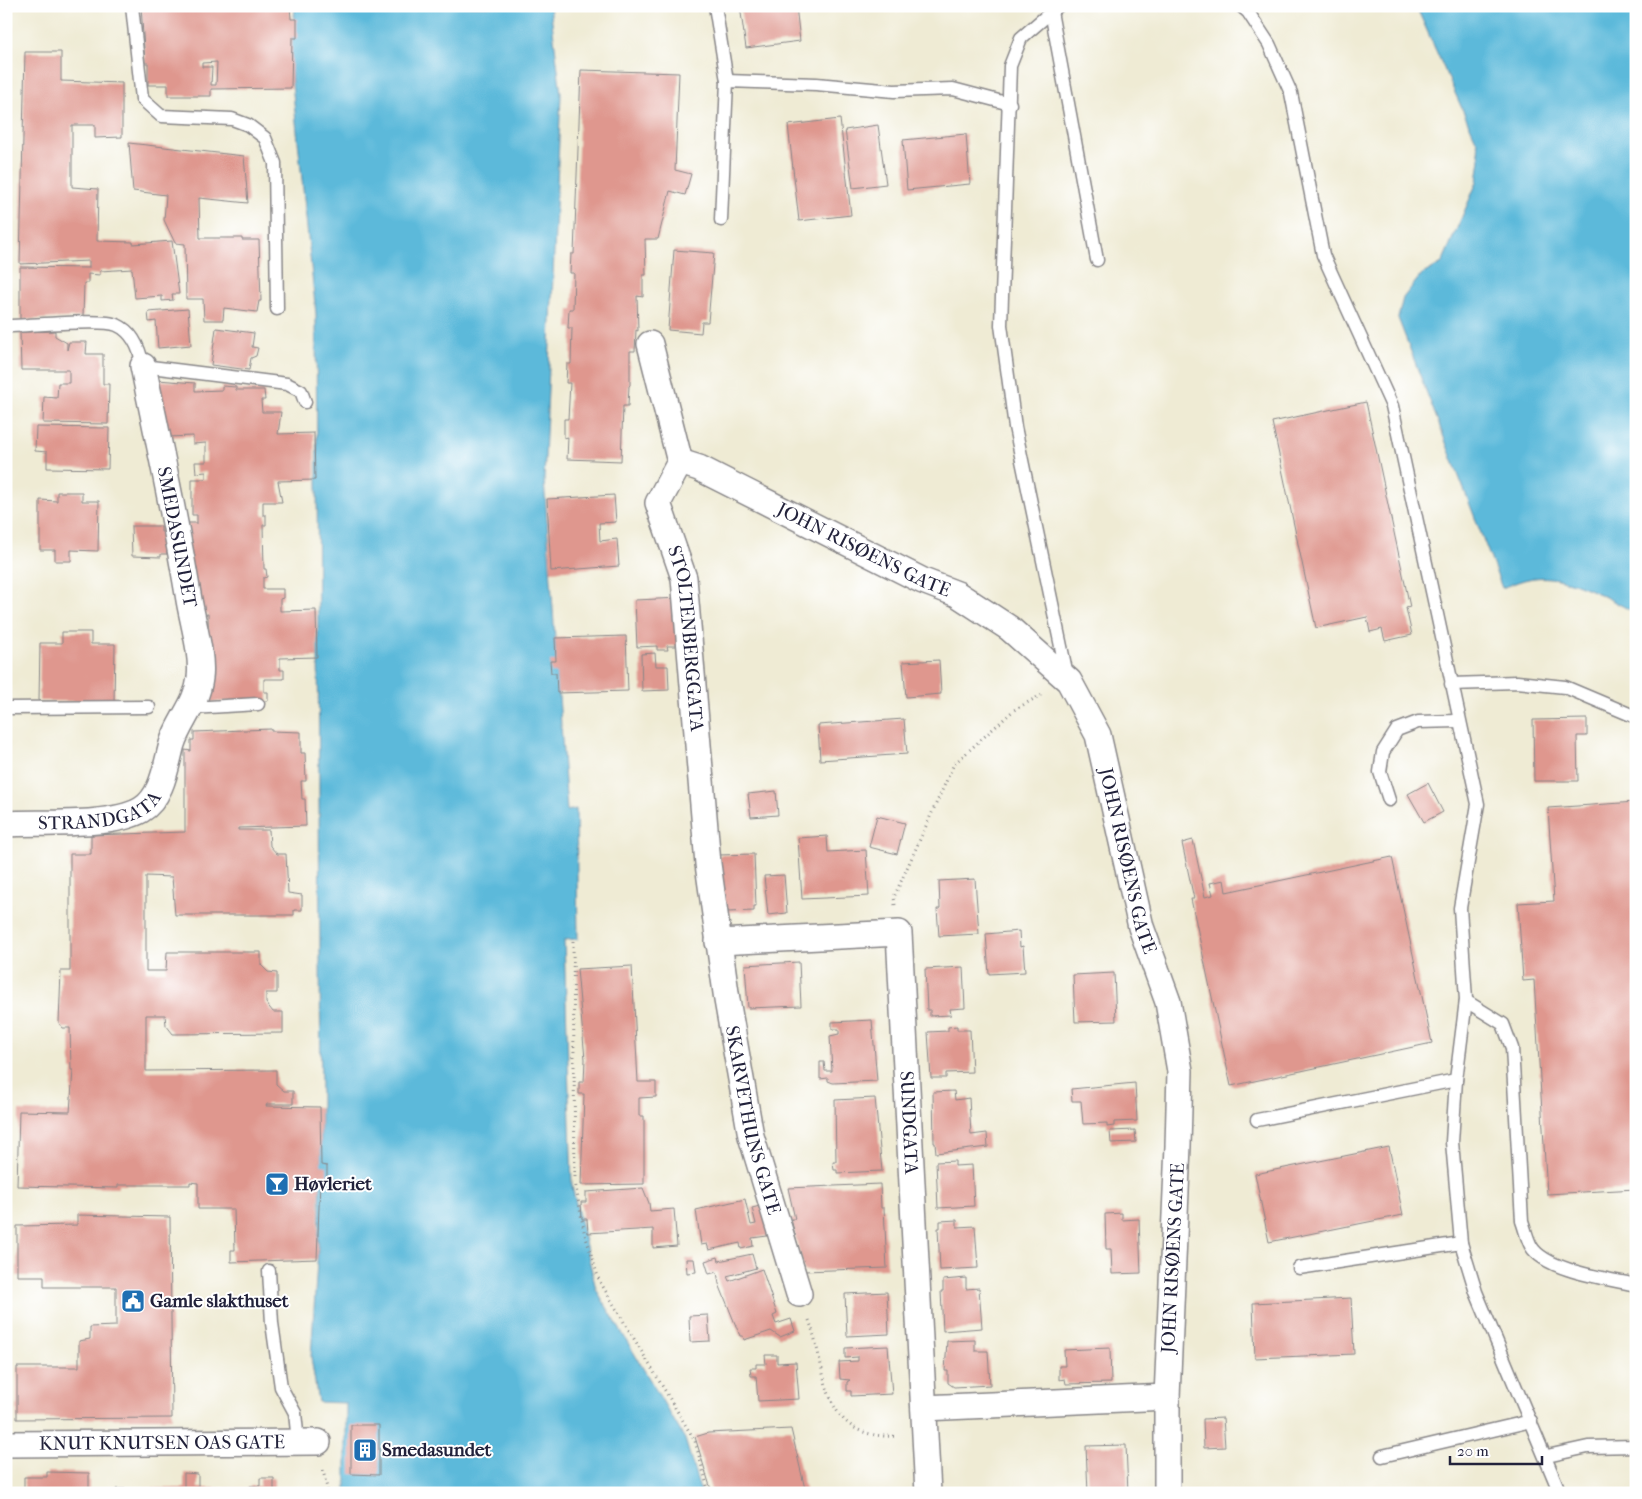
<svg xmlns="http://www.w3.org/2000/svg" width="1642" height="1499" font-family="'IM FELL French Canon',serif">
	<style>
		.water { fill: #5bb9da; stroke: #3e6e8a }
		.building { fill: #df978e; fill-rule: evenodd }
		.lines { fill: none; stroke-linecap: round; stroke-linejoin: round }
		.lane-casing { stroke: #888688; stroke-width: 15 }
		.street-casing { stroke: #888688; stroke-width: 28 }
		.path { stroke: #888688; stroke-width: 3; stroke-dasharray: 1 4; stroke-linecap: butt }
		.lane { stroke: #fff; stroke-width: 12 }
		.street { stroke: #fff; stroke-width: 25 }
		.labels { text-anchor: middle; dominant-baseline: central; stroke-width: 4; stroke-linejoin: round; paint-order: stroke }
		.street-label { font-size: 19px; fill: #22223b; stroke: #fff }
		.poi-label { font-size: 19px; font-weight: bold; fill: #22223b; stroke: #fff; text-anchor: start }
	</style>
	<rect width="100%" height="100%" fill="#fff"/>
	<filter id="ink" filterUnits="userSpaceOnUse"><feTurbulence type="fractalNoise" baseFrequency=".02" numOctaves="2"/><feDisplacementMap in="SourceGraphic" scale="10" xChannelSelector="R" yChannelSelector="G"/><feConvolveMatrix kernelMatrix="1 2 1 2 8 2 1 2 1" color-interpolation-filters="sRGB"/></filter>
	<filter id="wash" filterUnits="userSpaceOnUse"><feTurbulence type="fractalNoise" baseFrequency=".0096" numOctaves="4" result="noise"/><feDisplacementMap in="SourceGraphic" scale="20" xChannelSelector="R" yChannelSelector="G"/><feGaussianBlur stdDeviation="1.12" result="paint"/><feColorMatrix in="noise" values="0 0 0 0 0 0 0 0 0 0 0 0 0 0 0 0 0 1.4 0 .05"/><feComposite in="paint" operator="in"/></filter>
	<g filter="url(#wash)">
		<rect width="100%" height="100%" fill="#efebd4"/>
		<g class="water">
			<path d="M295 6H550L561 94 544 480 567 811 576 809 578 939 564 940 572 1186 596 1289 685 1439 701 1493H346V1403L318 1402 311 1357 320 1215 321 1109 316 314 290 64Z"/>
			<path d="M1416 6H1636V613C1604 597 1562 569 1524 580 1517 582 1509 585 1502 588L1398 318 1403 298 1421 275 1442 263 1477 182 1480 159 1477 142Z"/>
		</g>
		<g id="blocks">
			<g class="building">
				<path d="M141 6H290L291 19H297V38H292L291 88 211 89V96H168V85H148V63H145ZM217 62 216 85H211L212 67H202V63Z"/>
				<path d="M740 6H796L800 41 746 48Z"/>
				<path d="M25 52H61V81L122 83V137L95 138V125H72V187L98 189 97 241 133 242V244L172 241 179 294H172L173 300 162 301V296L135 298 132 269 100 271V275L88 274V283H84L83 317 20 320V267L89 268V261L20 264Z"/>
				<path d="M581 70 679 73 675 170 691 174 685 195 670 191 658 239H645L646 275H643V297L637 296 638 331 636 330 635 351H630V385L629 386 628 406H623L621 461 567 459 568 437 564 438V419H568L570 383H566L567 364H571L572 328H568L569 309H573L574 273H570L571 254H574Z"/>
				<path d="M840 119 851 215 799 221 788 125Z"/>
				<path d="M878 125 886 184 853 188 845 130Z"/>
				<path d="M966 134 970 184 907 190 903 140Z"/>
				<path d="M129 143 244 156 248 203 199 198 200 238H242V240H259L261 301H259L257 312 224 308 223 320H204L203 299H186L185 244 175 243 164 220 166 195 133 191Z"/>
				<path d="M674 250 714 253 708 322H702L701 333 668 330Z"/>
				<path d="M188 309 191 345 158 348 156 321 149 322 148 312Z"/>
				<path d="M216 328 254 333 252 347 258 348 256 356 251 358 249 370 211 365Z"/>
				<path d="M55 331V336L67 343V350L69 342H87L86 354H103V384H109L108 424 43 423 44 397 57 398 58 383H69V370H21L20 332Z"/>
				<path d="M158 380 195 383V391L222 390V386L236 387V390H264L265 400H261L262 412H281L278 434 314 433 315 480 278 481 282 502H263V515H266V525H263L264 569H266L267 577 263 578V589H283V598L280 599V611L316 610 317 657 280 658V670H284V679H264V692H268V701L205 702 209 673 208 614 201 615 189 571 188 523H197V515H192V479H206V472L196 473 195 462H206V443L193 444V436L167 437Z"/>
				<path d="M1366 402 1410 607 1406 608 1412 635 1385 641 1382 629 1370 632 1367 617 1316 628 1272 422Z"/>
				<path d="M36 427 109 428 108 469 47 468V452L35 451Z"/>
				<path d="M57 492H82V501H99L98 551 71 550V561H55V550H40V500L57 501Z"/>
				<path d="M614 495 616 522 599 523 600 541 617 539 619 566 551 571 547 499Z"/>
				<path d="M131 526H161V532H167V554H161V557L132 556Z"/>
				<path d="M681 598 683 646H667L668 650H657V646L637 647 635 600Z"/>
				<path d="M62 632H91V644H115L114 702 39 701 40 643H62Z"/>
				<path d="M626 636 628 691 557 693 556 673H551L550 661H556L555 638Z"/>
				<path d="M655 653 656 666H668L669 690 642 691 641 654Z"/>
				<path d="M939 660 941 694 906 697 903 662Z"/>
				<path d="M904 719 907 754 820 760 818 725Z"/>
				<path d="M1587 719V736H1577L1578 781H1534L1533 720Z"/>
				<path d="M271 729V731L301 732V753H305L306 781H301L302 799H305L306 826 238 828V830H269L270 846 277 854H286L288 893 302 895V910H294V915H175L172 877 146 876V971H166L167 952H261V965L268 972 277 973V993H266V1003L273 1012H283V1033L173 1034 166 1025 165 1015H146V1071L276 1070V1084L284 1091H293V1104H267L266 1106 320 1107 321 1165 327 1166V1182L320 1181 317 1259 231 1262V1250H235L234 1209H198V1183L190 1182V1185H118V1188L17 1186 19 1111 70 1112 73 1070H71L70 1028H63L59 1023 61 971H70V854H91V835L185 832V750L191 751V740H194V732Z"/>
				<path d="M1428 783 1443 812 1424 822 1408 794Z"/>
				<path d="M776 791 778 815 751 817 748 794Z"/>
				<path d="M1636 802V1189L1547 1194 1534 980 1523 981 1518 903 1554 901 1548 808Z"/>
				<path d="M877 816 905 823 897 854 869 847Z"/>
				<path d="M827 836 828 852 866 850 869 896 802 899 798 838Z"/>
				<path d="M1193 840 1205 897 1213 895 1210 883 1224 880 1226 892 1392 857 1432 1043 1231 1086 1191 899H1194L1182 843Z"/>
				<path d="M754 854 756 906H754V911L728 912 727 907H721L719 855Z"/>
				<path d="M784 875 787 913 768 915 764 876Z"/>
				<path d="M975 879 979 934 939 936 937 909H940L939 881Z"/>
				<path d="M1019 931 1020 947 1023 946 1025 972 989 974 986 934Z"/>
				<path d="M799 962 801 1006 748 1008 745 965Z"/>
				<path d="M632 966 638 1082H656V1097L639 1098V1116H644V1184L581 1185 584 1094H579V1082H584L585 1059 577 969Z"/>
				<path d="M963 967 965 1008 950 1009 951 1015 930 1016V1010H927L925 969Z"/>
				<path d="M1114 973 1116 1021 1075 1022 1073 975Z"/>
				<path d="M872 1020 877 1081 833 1083 828 1081V1078L820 1079V1062H824L825 1071H832L830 1036 839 1034V1029H832V1022Z"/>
				<path d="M957 1026V1030H970L972 1072 946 1073V1078H931L928 1032 948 1031V1027Z"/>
				<path d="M1135 1083 1137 1121 1114 1122V1126L1107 1127V1123L1083 1124 1081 1101H1072L1071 1089Z"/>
				<path d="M954 1091 955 1100 969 1098 971 1135 987 1133 988 1147 936 1153 935 1143H934L933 1092Z"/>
				<path d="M875 1098 882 1171 837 1173V1170H834L833 1162H836L835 1100Z"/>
				<path d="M1135 1130 1136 1142 1111 1143 1110 1131Z"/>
				<path d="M1389 1147 1403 1215 1269 1242 1255 1174Z"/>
				<path d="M955 1161V1166L972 1165 974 1206 938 1208 936 1162Z"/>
				<path d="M880 1184 881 1208H884L887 1268 804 1271 791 1219H795L788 1188Z"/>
				<path d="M643 1188 649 1203 650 1211 674 1209 677 1246 653 1248V1229L588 1233 587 1219H582L581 1202H586V1192Z"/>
				<path d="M745 1199 751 1225 756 1224 752 1208 768 1204 775 1235 752 1238 753 1246 741 1249 740 1243 709 1250 707 1244 701 1245 696 1210Z"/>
				<path d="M1122 1213V1220L1139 1219 1141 1273 1112 1274 1111 1249H1106L1105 1214Z"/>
				<path d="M77 1215 170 1217 172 1418 17 1419V1367H79V1341L90 1339V1327L116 1326V1287H44V1276H17V1226L77 1225Z"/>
				<path d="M957 1220V1227L975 1226 978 1268 940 1270 938 1228H940V1221Z"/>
				<path d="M752 1254 756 1268 727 1276 729 1281 762 1269 777 1314 773 1316 776 1324 791 1319 795 1331 780 1337 771 1331 744 1340 743 1336H740L719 1284 717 1272 709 1274 705 1261 718 1257 719 1261Z"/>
				<path d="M686 1259H694L696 1272 687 1273Z"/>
				<path d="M966 1278V1289L979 1288 982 1328 943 1331 941 1291H943V1280Z"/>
				<path d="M887 1292 889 1334 847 1336 845 1294Z"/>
				<path d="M1351 1298 1354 1354 1255 1358 1253 1303Z"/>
				<path d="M708 1315 710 1341 690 1342 689 1316Z"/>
				<path d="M975 1340V1351H988L990 1385 954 1387 948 1383V1371H945L947 1341Z"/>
				<path d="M888 1346 892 1394 851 1396V1391H847V1382L850 1380 840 1379 839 1362 858 1361V1357L845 1358V1348Z"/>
				<path d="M1110 1348 1111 1383 1066 1384 1065 1379 1059 1380V1366H1065L1064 1350Z"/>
				<path d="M765 1355H777V1363L796 1362 799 1399 758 1401 756 1376H751L750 1368H756V1364H766Z"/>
				<path d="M1223 1418 1225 1447 1204 1448 1203 1419Z"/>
				<path d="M351 1425H379V1475L351 1474Z"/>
				<path d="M791 1429 806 1493H712L695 1437 708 1433Z"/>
				<path d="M1126 1445 1128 1493H1088L1086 1446Z"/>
				<path d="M47 1472 89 1473V1493H24V1477H47Z"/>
				<path d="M184 1473 198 1474V1488H250V1486H260V1478H274V1493H117L116 1489 184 1488Z"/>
			</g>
		</g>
	</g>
	<g filter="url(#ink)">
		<use href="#blocks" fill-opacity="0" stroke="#888688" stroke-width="1"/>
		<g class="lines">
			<g class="lane-casing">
				<g id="lane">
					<path d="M132 6 142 99 161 116 232 119 248 125 265 138 275 163 277 309"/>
					<path d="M715 6 727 81"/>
					<path d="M1050 6 1097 260"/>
					<path d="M1058 6 1021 38 1010 66 1001 325 1015 427 1067 675"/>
					<path d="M1241 6 1248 12 1269 44 1291 93 1323 255 1392 406 1478 804 1460 908 1466 1000 1456 1080 1452 1142 1461 1243 1476 1292 1560 1493"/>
					<path d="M721 220 727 81 816 84 894 91 953 89 1010 104"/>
					<path d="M6 326C29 326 101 318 117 325 133 332 140 350 143 366L287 384 301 391 305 402"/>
					<path d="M1451 684 1517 682 1565 687 1636 717"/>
					<path d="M6 708 149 707"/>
					<path d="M192 708 258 704"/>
					<path d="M1389 800 1380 772 1383 752 1397 730 1418 722 1458 721"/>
					<path d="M1466 1001 1503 1024 1512 1048 1522 1221C1525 1229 1527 1239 1531 1246 1545 1271 1610 1279 1636 1285"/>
					<path d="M1257 1120 1456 1080"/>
					<path d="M1299 1268 1461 1243"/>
					<path d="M269 1271 272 1323 281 1387 295 1413 298 1442"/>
					<path d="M1382 1456 1531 1421"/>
					<path d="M1547 1456 1588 1447 1636 1446"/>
				</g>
			</g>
			<g class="street-casing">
				<g id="street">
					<path id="s1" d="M650 344 680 462 658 503 684 578 708 864 727 1000 751 1136 799 1294"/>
					<path id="s2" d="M680 462 699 468 923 581 957 594 1009 628 1069 681 1098 735 1141 927 1168 1002 1180 1071 1178 1146 1167 1397V1493"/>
					<path id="s3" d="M6 824C42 822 111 827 141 810 162 798 166 766 172 744 179 721 197 704 200 678 203 656 193 623 189 600 176 521 159 444 143 366"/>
					<path id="s4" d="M718 942 899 933 928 1493"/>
					<path d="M924 1408 1167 1397"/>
					<path id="s5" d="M6 1444 318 1442"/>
				</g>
			</g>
			<g class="path">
				<path d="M895 905 894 897 954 764 1014 710 1041 695"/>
				<path d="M573 941 575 1182 584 1231 599 1280 695 1441 709 1493"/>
				<path d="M809 1320C829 1375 819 1440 898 1436"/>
				<path d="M323 1470 328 1493"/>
			</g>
			<use href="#lane" class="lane"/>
			<use href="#street" class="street"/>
		</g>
	</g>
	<defs>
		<g id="bar-square" transform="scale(1.25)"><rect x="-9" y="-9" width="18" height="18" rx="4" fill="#1f6fb2" stroke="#fff"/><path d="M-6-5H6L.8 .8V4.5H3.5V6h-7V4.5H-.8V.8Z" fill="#fff"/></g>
		<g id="civic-square" transform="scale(1.25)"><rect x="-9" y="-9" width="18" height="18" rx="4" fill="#1f6fb2" stroke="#fff"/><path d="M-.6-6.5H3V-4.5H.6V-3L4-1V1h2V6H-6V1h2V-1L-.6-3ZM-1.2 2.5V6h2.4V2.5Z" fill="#fff"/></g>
		<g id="building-square" transform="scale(1.25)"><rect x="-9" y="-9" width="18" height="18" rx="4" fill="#1f6fb2" stroke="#fff"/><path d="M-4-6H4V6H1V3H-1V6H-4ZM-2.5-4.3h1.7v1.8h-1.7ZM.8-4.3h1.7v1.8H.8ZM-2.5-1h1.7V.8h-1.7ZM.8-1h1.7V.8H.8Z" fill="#fff"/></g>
	</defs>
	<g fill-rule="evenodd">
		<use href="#bar-square" x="277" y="1184"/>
		<use href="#civic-square" x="133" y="1301"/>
		<use href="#building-square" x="365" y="1450"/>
	</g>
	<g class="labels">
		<g class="street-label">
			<text transform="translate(177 537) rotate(79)">SMEDASUNDET</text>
			<text stroke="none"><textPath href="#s2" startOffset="204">JOHN RISØENS GATE</textPath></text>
			<text stroke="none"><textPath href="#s1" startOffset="308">STOLTENBERGGATA</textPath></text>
			<text stroke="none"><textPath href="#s3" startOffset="96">STRANDGATA</textPath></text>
			<text stroke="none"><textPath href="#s2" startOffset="640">JOHN RISØENS GATE</textPath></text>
			<text stroke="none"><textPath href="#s1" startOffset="795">SKARVETHUNS GATE</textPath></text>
			<text stroke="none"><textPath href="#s4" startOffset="371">SUNDGATA</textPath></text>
			<text transform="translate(1173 1258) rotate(-87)">JOHN RISØENS GATE</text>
			<text stroke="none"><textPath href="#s5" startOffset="156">KNUT KNUTSEN OAS GATE</textPath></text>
		</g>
		<g class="poi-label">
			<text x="294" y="1184">Høvleriet</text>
			<text x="150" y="1301">Gamle slakthuset</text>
			<text x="382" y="1450">Smedasundet</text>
		</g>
	</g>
	<rect width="1642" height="1499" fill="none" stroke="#fff" stroke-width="25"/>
	<path d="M1450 1456v8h92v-8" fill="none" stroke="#22223b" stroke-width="2.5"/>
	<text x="1457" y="1456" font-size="15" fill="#22223b" stroke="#ffffff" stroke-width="4" paint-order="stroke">20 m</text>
</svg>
